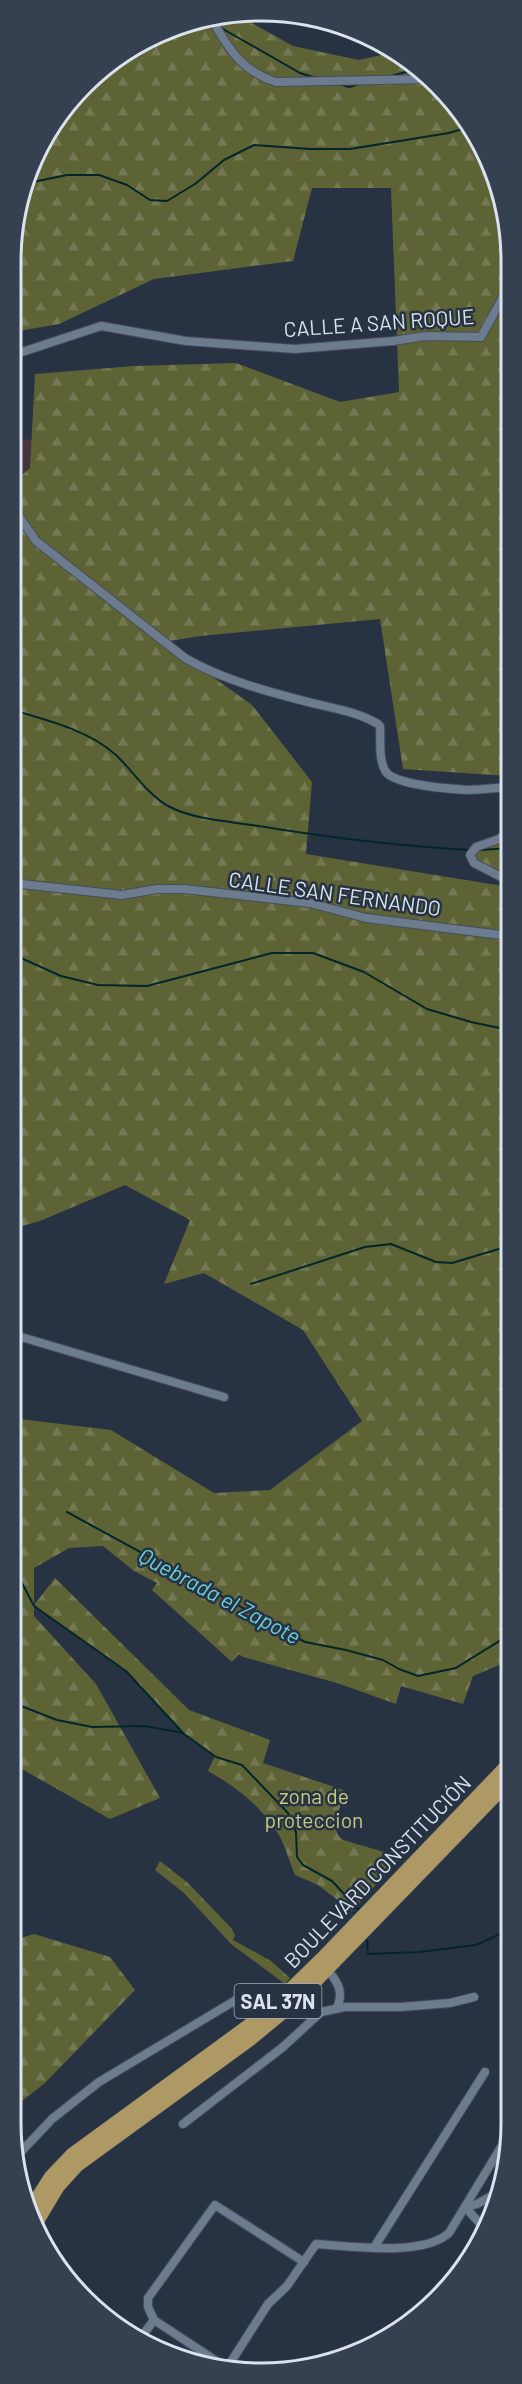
<svg xmlns="http://www.w3.org/2000/svg" width="522" height="2384" font-family="Barlow,sans-serif">
	<style>
		.education { fill: #45333e }
		.forest { fill: url(#forest-firs) }
		.lines { fill: none; stroke-linecap: round; stroke-linejoin: round }
		.stream { stroke: #02262a; stroke-width: 2 }
		.minor-casing { stroke: #444e5c; stroke-width: 10 }
		.trunk-casing { stroke: #444e5c; stroke-width: 15 }
		.minor { stroke: #6d7b8e; stroke-width: 8 }
		.trunk { stroke: #ae9864; stroke-width: 14 }
		.labels { text-anchor: middle; dominant-baseline: central; stroke-width: 5; stroke-linejoin: round; paint-order: stroke }
		.shield { fill: #273343; stroke: #a4aeba; stroke-width: 1.5 }
		.shield-label { font-size: 20px; font-weight: bold; fill: #dae2ed }
		.street-label { font-size: 21px; fill: #dae2ed; stroke: #273343 }
		.park-label { font-size: 21px; fill: #c3cb81; stroke: #273343 }
		.water-label { font-size: 22px; font-style: italic; fill: #69d0db; stroke: #273343 }
		.rim { fill: none; stroke: #dae2ed; stroke-width: 3 }
	</style>
	<defs>
		<pattern id="forest-firs" width="22" height="20" patternUnits="userSpaceOnUse" patternTransform="scale(1.5)"><rect width="22" height="20" fill="#5e6335"/><path d="M5 1l3.5 6h-7zM16 11l3.5 6h-7z" fill="#747953"/></pattern>
	</defs>
	<rect width="100%" height="100%" fill="#273343"/>
	<path class="education" d="M12 439 35 440 31 491 12 489Z"/>
	<g class="forest">
		<path d="M239 16 293 46 359 60 394 52 438 84 486 151 509 229V776L403 769 380 619 200 636 164 642 252 705 312 782 306 854 509 887V1634L454 1668 509 1637V1661L473 1676 463 1704 401 1686 396 1704 337 1683 243 1657 239 1654 232 1662 152 1590 157 1583 134 1571 103 1546 69 1548 34 1568V1605L55 1578 189 1710 270 1740 263 1763 346 1791C341 1807 327 1828 343 1840L401 1857 352 1911 318 1885 295 1875C289 1861 285 1844 277 1832 260 1805 235 1786 208 1771L215 1756 184 1734 126 1671 34 1606V1616L96 1684 160 1798 110 1819 20 1768 11 1770V1418L111 1430 214 1493 270 1490 362 1421 303 1330 204 1273 164 1284 190 1220 125 1185 40 1221 12 1229V484L30 468 35 374 134 366 236 363 340 402 399 392 391 188H312L293 261 154 279 59 324 13 332V228L44 135 109 62 196 19Z"/>
		<path d="M509 837V877L479 862 474 857 478 851 496 845Z"/>
		<path d="M160 1861 188 1883 232 1929 235 1935 233 1940 271 1961 290 1978 285 1984 231 1944 184 1893 155 1870Z"/>
		<path d="M34 1934 110 1957 135 1990 45 2083 13 2108 11 2106V1941Z"/>
	</g>
	<g class="lines">
		<g class="stream">
			<path d="M223 29 300 73 316 78"/>
			<path d="M391 76 417 69"/>
			<path d="M339 84 349 87 359 84"/>
			<path d="M28 183 67 175H99L127 185 150 200 167 201 195 184 224 160 254 145 310 149H350L449 133 469 127"/>
			<path d="M12 710C47 720 88 730 116 755 133 771 147 794 168 806 192 819 225 821 252 825 324 837 396 846 469 850"/>
			<path d="M481 850 509 848"/>
			<path d="M12 954 61 976 98 985 147 986 272 953H313L364 972 427 1009 471 1022 509 1030"/>
			<path d="M251 1284 365 1247 391 1244 436 1262 452 1263 509 1246"/>
			<path d="M67 1512 305 1642 346 1650 383 1660 399 1669 418 1676 456 1668 509 1635"/>
			<path d="M11 1562 34 1606 126 1671 184 1734 216 1757 242 1765 288 1813 296 1832 297 1857 303 1865 332 1881 360 1911"/>
			<path d="M11 1702 57 1720 92 1727 145 1726 183 1733"/>
			<path d="M367 1940 368 1954 419 1952 476 1945 509 1930"/>
		</g>
		<g class="minor-casing">
			<g id="minor">
				<path d="M211 18C229 49 240 70 276 82L431 79"/>
				<path d="M13 355 101 326 186 341 295 349 393 341 425 336 481 337 509 286"/>
				<path d="M12 506 36 541 185 658C223 680 269 692 312 703 333 708 358 712 378 724L380 726C381 740 378 760 386 772 396 785 451 789 467 790 481 790 496 788 509 787"/>
				<path d="M509 881 474 863 470 855 476 847 499 839 509 831"/>
				<path d="M12 883 122 895 157 889H184L310 903 366 918 509 936"/>
				<path d="M11 1334 224 1397"/>
				<path d="M327 1969C338 1982 344 1992 337 2008"/>
				<path d="M183 2124 283 2047 321 2012 345 2007H401L450 2003 474 1997"/>
				<path d="M17 2156 52 2119 99 2082 256 1988"/>
				<path d="M485 2229 465 2207 477 2204 497 2193"/>
				<path d="M375 2246 485 2072"/>
				<path d="M139 2340 154 2320"/>
				<path d="M227 2368 268 2304 287 2286 316 2244C351 2246 422 2257 449 2233L509 2134"/>
				<path d="M249 2373 227 2368 154 2320 148 2307V2298L215 2205 304 2262"/>
			</g>
		</g>
		<g class="trunk-casing">
			<g id="trunk">
				<path d="M28 2213 51 2177 72 2155 250 2025 283 1997 324 1957 509 1764"/>
				<path d="M34 2226 58 2186 77 2165 250 2039 296 2001 509 1781"/>
			</g>
		</g>
		<use href="#minor" class="minor"/>
		<use href="#trunk" class="trunk"/>
	</g>
	<g class="labels">
		<rect class="shield" x="234.5" y="1984" width="87" height="34" rx="4.5"/>
		<g class="shield-label">
			<text x="278" y="2001">SAL 37N</text>
		</g>
		<g class="street-label">
			<text transform="translate(379 322) rotate(-4)">CALLE A SAN ROQUE</text>
			<text transform="translate(335 893) rotate(8)">CALLE SAN FERNANDO</text>
			<text transform="translate(377 1871) rotate(-46)">BOULEVARD CONSTITUCIÓN</text>
		</g>
		<g class="park-label">
			<text x="314" y="1795">zona de<tspan x="314" dy="24">proteccion</tspan></text>
		</g>
		<g class="water-label">
			<text transform="translate(220 1595) rotate(28)">Quebrada el Zapote</text>
		</g>
	</g>
	<path d="M0 0H522V2384H0ZM261 21H261A240 240 0 0 1 501 261V2123A240 240 0 0 1 261 2363H261A240 240 0 0 1 21 2123V261A240 240 0 0 1 261 21Z" fill="#354151" fill-rule="evenodd"/>
	<path class="rim" d="M261 21H261A240 240 0 0 1 501 261V2123A240 240 0 0 1 261 2363H261A240 240 0 0 1 21 2123V261A240 240 0 0 1 261 21Z"/>
</svg>
